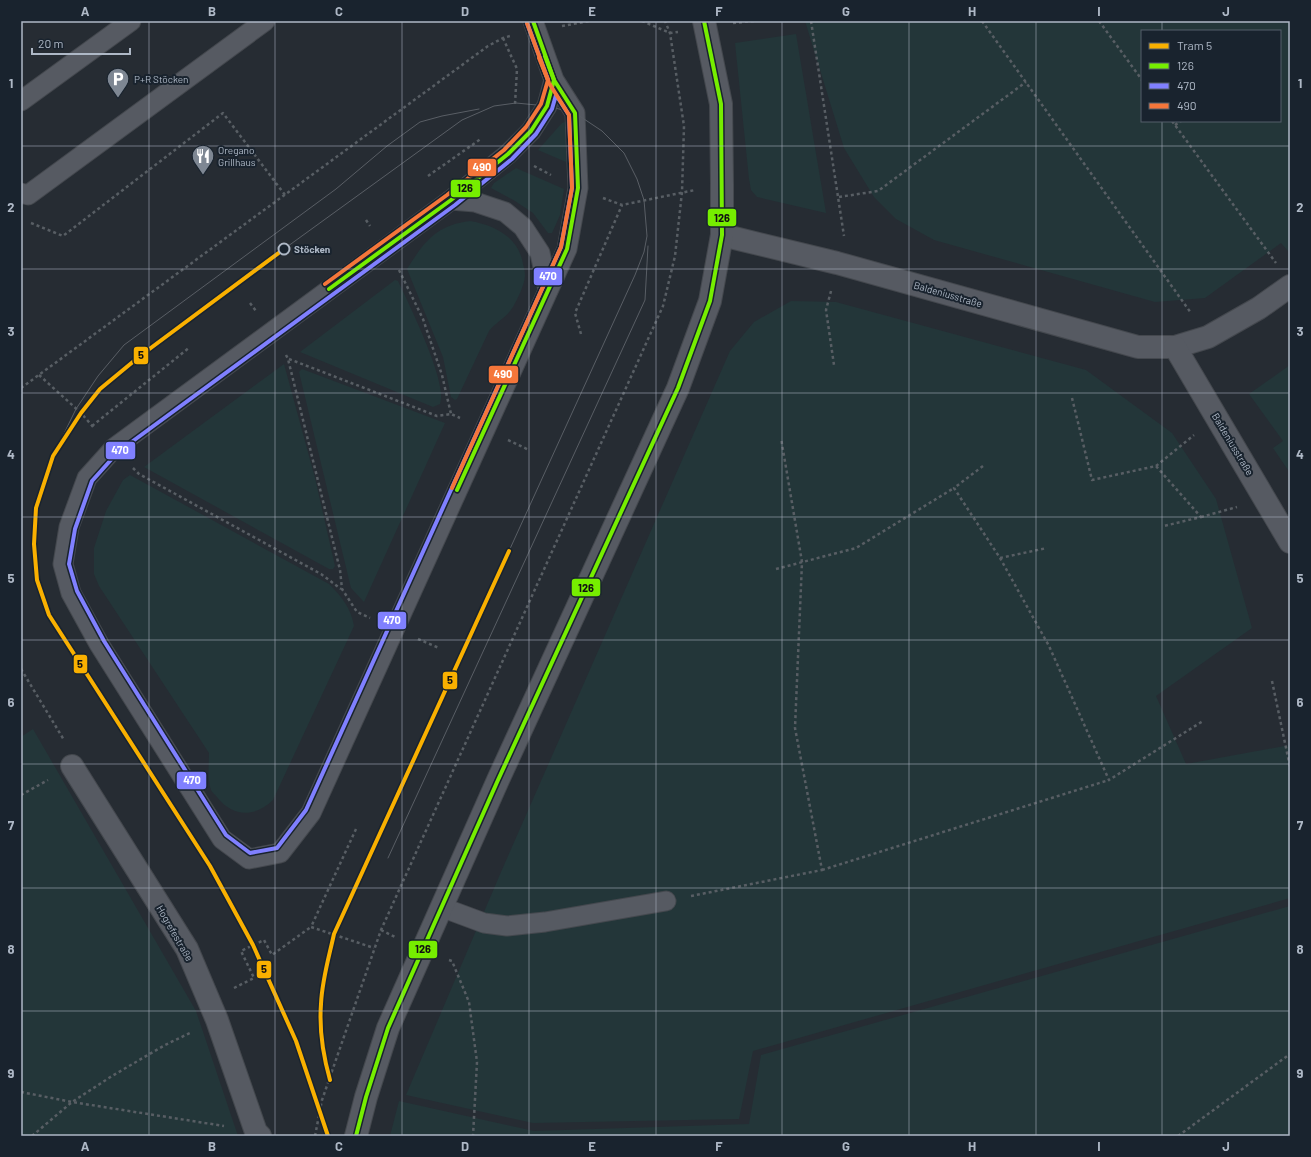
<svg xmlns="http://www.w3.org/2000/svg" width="1311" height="1157" font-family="Barlow,sans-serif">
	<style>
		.green { fill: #233639; fill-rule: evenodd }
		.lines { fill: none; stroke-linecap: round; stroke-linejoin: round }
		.service-casing { stroke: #44484e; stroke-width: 21 }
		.minor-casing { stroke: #44484e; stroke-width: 24 }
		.tertiary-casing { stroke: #44484e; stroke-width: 24 }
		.path { stroke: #585e64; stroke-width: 2.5; stroke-dasharray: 3 3; stroke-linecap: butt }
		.service { stroke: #565a62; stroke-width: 19 }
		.minor { stroke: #565a62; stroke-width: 22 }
		.tertiary { stroke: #565a62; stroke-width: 22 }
		.tram { stroke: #595e65; stroke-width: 1 }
		.bus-1-casing { stroke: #19232e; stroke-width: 7 }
		.bus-2-casing { stroke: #19232e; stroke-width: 7 }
		.bus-3-casing { stroke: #19232e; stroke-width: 7 }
		.bus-1 { stroke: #76ee00; stroke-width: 4 }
		.bus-2 { stroke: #8080ff; stroke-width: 4 }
		.bus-3 { stroke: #f5763a; stroke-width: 4 }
		.tram-1-casing { stroke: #19232e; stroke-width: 7 }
		.tram-1 { stroke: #f9b000; stroke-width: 4 }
		.grid { fill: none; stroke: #aeb8c6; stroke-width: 1; stroke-opacity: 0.55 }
		.stop-dot { fill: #19232e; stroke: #aeb8c6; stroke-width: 2 }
		.labels { text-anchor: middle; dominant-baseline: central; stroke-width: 4; stroke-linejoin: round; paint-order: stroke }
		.poi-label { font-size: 10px; fill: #aeb8c6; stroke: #19232e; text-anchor: start }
		.stop-label { font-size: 10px; font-weight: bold; fill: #aeb8c6; stroke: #19232e; text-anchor: start }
		.street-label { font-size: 10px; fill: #aeb8c6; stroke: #19232e }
		.line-badge { stroke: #19232e; stroke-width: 1.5 }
		.badge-label { font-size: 11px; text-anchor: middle; font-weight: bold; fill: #fff }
		.pale-badge-label { font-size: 11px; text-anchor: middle; font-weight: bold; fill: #111 }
		.neatline { fill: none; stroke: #aeb8c6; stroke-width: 1.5 }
		.grid-label { font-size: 13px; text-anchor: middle; font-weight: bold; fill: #aeb8c6 }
	</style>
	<rect width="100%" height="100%" fill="#262c33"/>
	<g class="green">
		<path d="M805 21H1290V250L1288 251 1281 243 1205 298 1155 302 934 240 896 219 874 197 844 148ZM1142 31H1280V121H1142Z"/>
		<path d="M796 34 826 213 757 197 751 190 749 179 735 43Z"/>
		<path d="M565 122 568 131 566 162 538 150 562 123Z"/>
		<path d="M516 168 564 189 560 215 552 233H548L533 213 515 201 491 188 494 183Z"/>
		<path d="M470 221C494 225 519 237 523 264 524 268 525 272 525 276 524 286 518 298 513 307 507 317 496 322 489 331L457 399 455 400 451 397 443 357 407 269C424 242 436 225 470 221Z"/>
		<path d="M395 280 398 281C408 302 449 385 440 404L433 407 300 352Z"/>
		<path d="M791 301 836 302 1086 370 1172 433 1216 499 1252 628 1156 696 1186 764 1290 745V898L753 1051 739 1119 533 1123 406 1095 501 872 730 351 754 322Z"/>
		<path d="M284 364 315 478 335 566 333 569H329L144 467Z"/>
		<path d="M1290 365V473L1273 448 1283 441 1249 394Z"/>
		<path d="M302 369 445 423 364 602 351 588 299 372Z"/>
		<path d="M130 475 329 584C342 597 351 608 354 626L273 800C255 818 232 817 217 797 215 795 212 792 211 790 207 779 209 764 209 753L99 586 94 574V548L106 511 123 480Z"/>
		<path d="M33 729 196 1011 238 1136H21V737Z"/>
		<path d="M1290 906V1136H390L399 1101 534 1131 749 1124 761 1055Z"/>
	</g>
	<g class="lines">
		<g class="service-casing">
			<g id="service">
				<path d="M533 21 554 80 575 113 578 188 567 249 311 813 280 853 249 859 222 839 99 644 71 593 63 564 69 527 87 478 114 448 451 200 508 154 531 131 547 106 554 80"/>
				<path d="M21 101 131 21"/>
				<path d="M21 193 28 195 265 21"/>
				<path d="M451 200 475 202 505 212 523 227 540 253 548 290"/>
				<path d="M441 907 484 923 507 926 545 922 666 901"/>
			</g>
		</g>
		<g class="minor-casing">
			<g id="minor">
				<path d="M722 235 837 263 1138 347H1175L1208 337 1259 308 1290 286"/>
				<path d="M1175 347 1290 542"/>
				<path d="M72 766 187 949 217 1020 256 1132 260 1136"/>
			</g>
		</g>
		<g class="tertiary-casing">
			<path id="tertiary" d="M356 1136 366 1097 388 1028 498 780 678 388 710 301 722 235V184L721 104 704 21"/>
		</g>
		<g class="path">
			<path d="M642 21 670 33 678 32"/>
			<path d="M811 21 844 236"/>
			<path d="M982 21 1191 313"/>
			<path d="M1099 21 1142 80"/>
			<path d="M733 23 754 21"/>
			<path d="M562 26 590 21"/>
			<path d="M503 38 517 69 515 104"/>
			<path d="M1172 121 1276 263"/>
			<path d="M1175 125 1181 121"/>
			<path d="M534 166 551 175"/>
			<path d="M428 176 482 138"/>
			<path d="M839 197 878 191 1026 82"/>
			<path d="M603 198 622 205 695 190"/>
			<path d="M366 220 370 226"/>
			<path d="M31 223 63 236 223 113 285 195"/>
			<path d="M399 270 423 319 442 375 451 414"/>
			<path d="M831 291 826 310 834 365"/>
			<path d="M250 303 256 311"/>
			<path d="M581 334 575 313 622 205"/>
			<path d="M286 355 288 359 340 570 342 589 357 612 370 618"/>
			<path d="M289 359 437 416 451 414 460 418"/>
			<path d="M39 375 81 413 95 429"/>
			<path d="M21 388 488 46 503 38 510 36"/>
			<path d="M1072 398 1092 480 1156 466 1201 517 1164 526"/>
			<path d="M92 426 190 347"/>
			<path d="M508 440 529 450"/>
			<path d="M983 466 954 488 1000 558 1049 646 1109 780 1203 721"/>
			<path d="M1156 466 1194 435"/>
			<path d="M133 468 139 474 321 574 341 589"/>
			<path d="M1201 517 1237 507"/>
			<path d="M1000 558 1047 548"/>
			<path d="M776 569 856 548 954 488"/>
			<path d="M418 639 439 648"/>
			<path d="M21 669 64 740"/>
			<path d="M1272 681 1290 767"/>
			<path d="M21 795 48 780"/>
			<path d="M356 829 311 927 374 948"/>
			<path d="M822 870 1109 780"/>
			<path d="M691 896 822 870 795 728 802 562 781 438"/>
			<path d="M381 930 397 938"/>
			<path d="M449 960 452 961 469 1002 477 1062 473 1136"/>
			<path d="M234 988 254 978 241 951 264 940 272 955 311 927"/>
			<path d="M21 1092 72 1102 224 1126"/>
			<path d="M32 1136 72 1102 112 1076 165 1045 192 1032"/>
			<path d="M315 1136 322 1100 381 930 663 306 675 256 682 192 684 126 670 33 665 21"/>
			<path d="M1178 1136 1290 1054"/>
		</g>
		<use href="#service" class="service"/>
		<use href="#minor" class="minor"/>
		<use href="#tertiary" class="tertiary"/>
		<g class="tram">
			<path d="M284 249 462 120 494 106 516 103 547 106 575 113 602 131 624 153 637 179 644 200 647 236 644 252 635 275 509 551"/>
			<path d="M53 456 76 409 98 376 124 345 336 189 387 146 420 122 442 116 479 109"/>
			<path d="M388 858 645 300 648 246"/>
		</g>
		<g class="bus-1-casing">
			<g id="bus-1">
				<path d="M329 289 451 200 508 154 531 131 547 106 554 80 545 56"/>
				<path d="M457 490 567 249 578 188 575 113 554 80 533 21"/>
				<path d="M356 1136 366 1097 388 1028 498 780 678 388 710 301 722 235 721 104 704 21"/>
			</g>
		</g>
		<g class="bus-2-casing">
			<g id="bus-2">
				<path d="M527 23 548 80"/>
				<path d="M556 95 569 115 572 188 561 247 306 810 277 848 250 853 226 835 104 641 77 591 69 564 75 529 92 481 118 452 455 205 512 159 536 134 552 109Z"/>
			</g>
		</g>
		<g class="bus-3-casing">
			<g id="bus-3">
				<path d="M325 284 447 195 504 150 526 127 541 104 548 80 539 58"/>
				<path d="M452 488 561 247 572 188 569 115 549 83 527 23"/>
			</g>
		</g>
		<use href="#bus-1" class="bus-1"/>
		<use href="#bus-2" class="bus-2"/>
		<use href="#bus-3" class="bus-3"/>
		<g class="tram-1-casing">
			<g id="tram-1">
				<path d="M284 249 140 356 100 389 81 413 53 456 36 508 34 544 37 580 49 615 210 866 253 945 296 1041 328 1136"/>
				<path d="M330 1080C323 1055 319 1030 321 1004 322 980 329 957 334 934L509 551"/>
			</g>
		</g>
		<use href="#tram-1" class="tram-1"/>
	</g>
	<path class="grid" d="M149 21V1136M275 21V1136M402 21V1136M529 21V1136M656 21V1136M782 21V1136M909 21V1136M1036 21V1136M1162 21V31M1162 121V1136M21 146H1290M21 269H1290M21 393H1290M21 517H1290M21 640H1290M21 764H1290M21 888H1290M21 1011H1290"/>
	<defs>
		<g id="parking-pin" transform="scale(1.15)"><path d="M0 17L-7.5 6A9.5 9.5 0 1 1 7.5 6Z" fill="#7e8793" stroke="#19232e"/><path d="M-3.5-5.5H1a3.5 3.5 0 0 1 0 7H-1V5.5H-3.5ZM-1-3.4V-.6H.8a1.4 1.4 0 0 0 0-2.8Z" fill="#fff"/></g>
		<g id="restaurant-pin" transform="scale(1.15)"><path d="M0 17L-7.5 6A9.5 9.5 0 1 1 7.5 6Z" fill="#7e8793" stroke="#19232e"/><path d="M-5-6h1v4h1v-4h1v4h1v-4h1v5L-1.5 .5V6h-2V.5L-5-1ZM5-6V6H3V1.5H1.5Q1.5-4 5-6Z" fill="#fff"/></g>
	</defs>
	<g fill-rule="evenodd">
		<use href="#parking-pin" x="118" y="79"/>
		<use href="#restaurant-pin" x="203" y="156"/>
	</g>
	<circle class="stop-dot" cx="284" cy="249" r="5.5"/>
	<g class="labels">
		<g class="poi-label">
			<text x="134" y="79">P+R Stöcken</text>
			<text x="218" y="150">Oregano<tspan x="218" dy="12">Grillhaus</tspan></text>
		</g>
		<g class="stop-label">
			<text x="294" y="249">Stöcken</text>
		</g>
		<g class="street-label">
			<text transform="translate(948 294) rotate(16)">Baldeniusstraße</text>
			<text transform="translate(1233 444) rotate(59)">Baldeniusstraße</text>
			<text transform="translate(175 933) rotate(60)">Hogrefestraße</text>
		</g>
	</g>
	<g class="line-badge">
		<rect x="467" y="158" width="30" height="19" rx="4" fill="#f5763a"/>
		<rect x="450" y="179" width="31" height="19" rx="4" fill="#76ee00"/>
		<rect x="707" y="208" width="30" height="19" rx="4" fill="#76ee00"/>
		<rect x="533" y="267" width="30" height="19" rx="4" fill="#8080ff"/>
		<rect x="133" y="346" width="16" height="19" rx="4" fill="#f9b000"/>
		<rect x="488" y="365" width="31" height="19" rx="4" fill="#f5763a"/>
		<rect x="105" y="441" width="31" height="19" rx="4" fill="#8080ff"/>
		<rect x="571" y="578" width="30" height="19" rx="4" fill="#76ee00"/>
		<rect x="377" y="611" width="30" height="19" rx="4" fill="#8080ff"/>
		<rect x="73" y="654" width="15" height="20" rx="4" fill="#f9b000"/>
		<rect x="442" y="671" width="16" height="19" rx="4" fill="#f9b000"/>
		<rect x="176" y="771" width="31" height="19" rx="4" fill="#8080ff"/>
		<rect x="408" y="940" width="30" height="19" rx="4" fill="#76ee00"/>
		<rect x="256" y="960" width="16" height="19" rx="4" fill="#f9b000"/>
	</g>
	<g class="badge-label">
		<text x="482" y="171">490</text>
		<text x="548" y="280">470</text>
		<text x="503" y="378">490</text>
		<text x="120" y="454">470</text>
		<text x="392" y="624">470</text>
		<text x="192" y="784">470</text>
	</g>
	<g class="pale-badge-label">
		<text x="465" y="192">126</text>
		<text x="722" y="222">126</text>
		<text x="141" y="359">5</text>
		<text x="586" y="592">126</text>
		<text x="80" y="668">5</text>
		<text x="450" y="684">5</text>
		<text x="423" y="953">126</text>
		<text x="264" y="973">5</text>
	</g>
	<rect width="1311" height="1157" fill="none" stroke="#19232e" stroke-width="44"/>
	<rect x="1141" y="30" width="140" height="92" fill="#19232e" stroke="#555f6b"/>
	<rect x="1149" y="43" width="20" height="6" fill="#f9b000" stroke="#555f6b"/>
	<text x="1177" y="50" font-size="12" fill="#aeb8c6">Tram 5</text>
	<rect x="1149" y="63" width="20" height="6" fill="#76ee00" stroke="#555f6b"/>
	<text x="1177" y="70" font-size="12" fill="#aeb8c6">126</text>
	<rect x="1149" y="83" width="20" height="6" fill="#8080ff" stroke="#555f6b"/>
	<text x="1177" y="90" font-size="12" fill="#aeb8c6">470</text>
	<rect x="1149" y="103" width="20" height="6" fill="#f5763a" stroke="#555f6b"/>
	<text x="1177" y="110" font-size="12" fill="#aeb8c6">490</text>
	<path d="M32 48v6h98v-6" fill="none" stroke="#aeb8c6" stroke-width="2"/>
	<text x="38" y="48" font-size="12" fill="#aeb8c6" stroke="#19232e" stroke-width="3" paint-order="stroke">20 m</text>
	<rect x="22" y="22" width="1267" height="1113" class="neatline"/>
	<g class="grid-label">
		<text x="85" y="16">A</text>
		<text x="212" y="16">B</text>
		<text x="339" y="16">C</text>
		<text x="465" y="16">D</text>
		<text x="592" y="16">E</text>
		<text x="719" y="16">F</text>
		<text x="846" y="16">G</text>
		<text x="972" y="16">H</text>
		<text x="1099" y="16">I</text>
		<text x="1226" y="16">J</text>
		<text x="11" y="88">1</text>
		<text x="1300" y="88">1</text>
		<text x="11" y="212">2</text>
		<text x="1300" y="212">2</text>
		<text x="11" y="336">3</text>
		<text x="1300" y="336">3</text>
		<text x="11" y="459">4</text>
		<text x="1300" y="459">4</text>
		<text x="11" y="583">5</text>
		<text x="1300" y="583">5</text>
		<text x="11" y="707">6</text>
		<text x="1300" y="707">6</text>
		<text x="11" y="830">7</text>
		<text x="1300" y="830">7</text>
		<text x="11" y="954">8</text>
		<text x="1300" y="954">8</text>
		<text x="11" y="1078">9</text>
		<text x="1300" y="1078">9</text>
		<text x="85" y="1151">A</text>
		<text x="212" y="1151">B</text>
		<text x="339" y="1151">C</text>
		<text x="465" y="1151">D</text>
		<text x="592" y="1151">E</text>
		<text x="719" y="1151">F</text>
		<text x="846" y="1151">G</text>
		<text x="972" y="1151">H</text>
		<text x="1099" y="1151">I</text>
		<text x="1226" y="1151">J</text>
	</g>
</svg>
